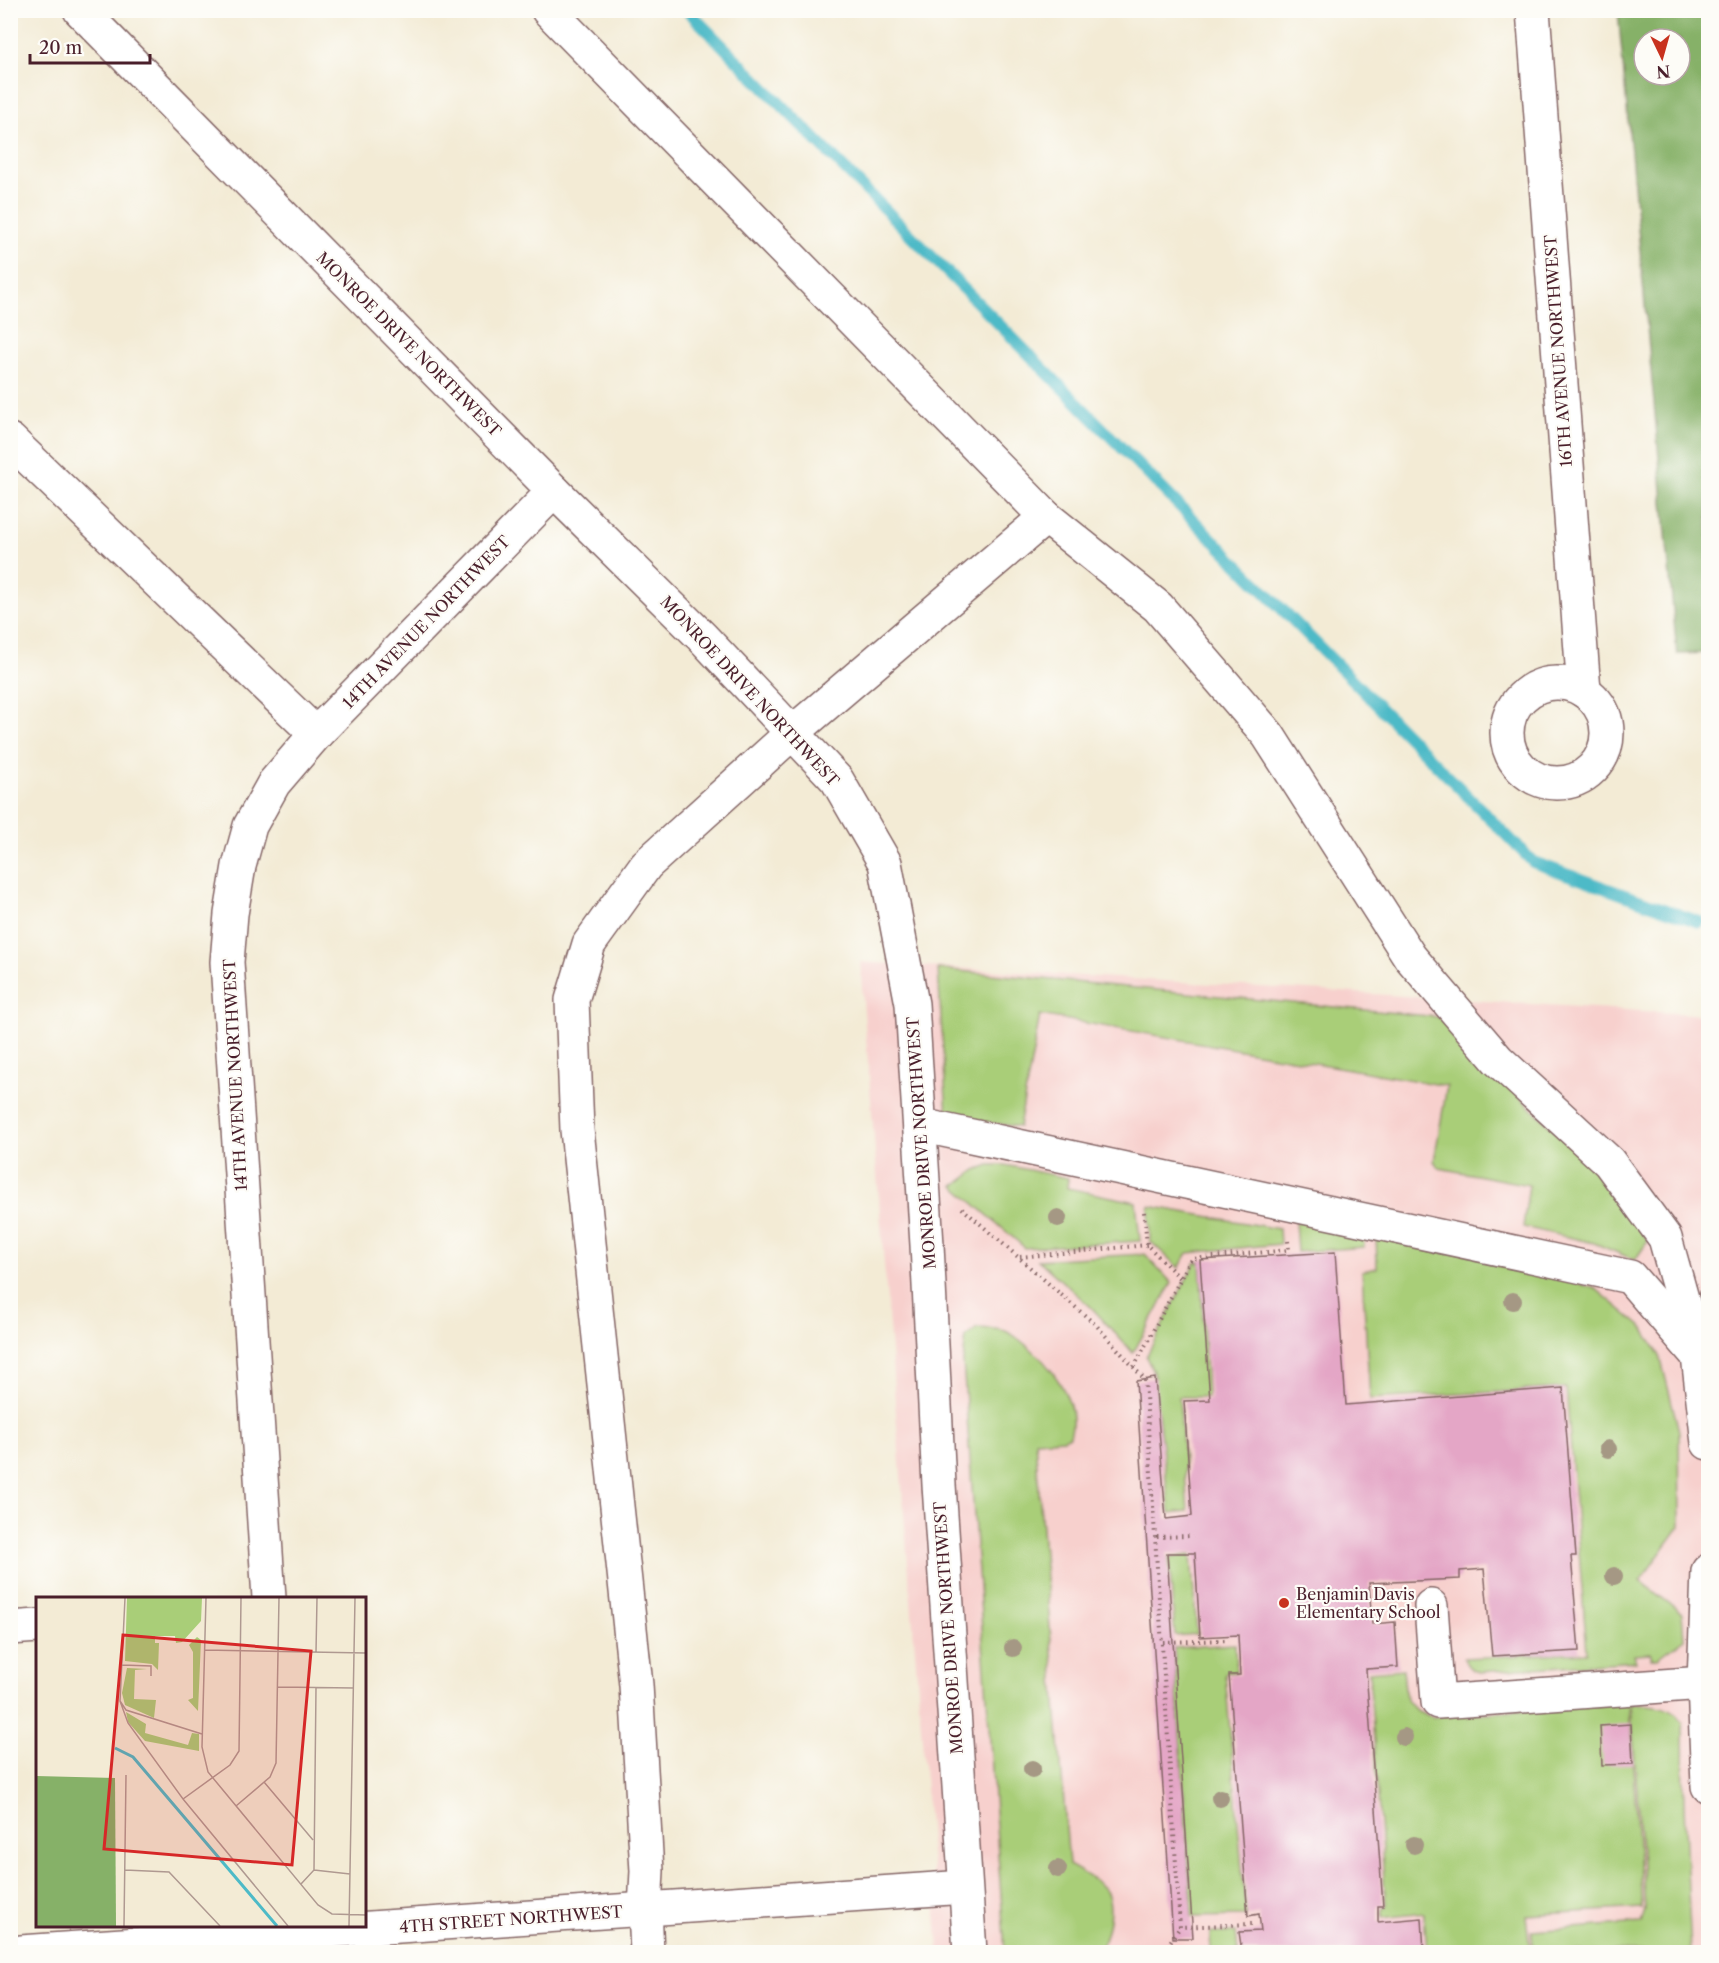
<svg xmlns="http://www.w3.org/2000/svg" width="1719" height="1963" font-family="'Libre Caslon Text',serif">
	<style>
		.built { fill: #f7d0cd }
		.green { fill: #a9ce78; stroke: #7a7652; stroke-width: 1.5 }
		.forest { fill: #86b168; stroke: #68684a; stroke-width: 1.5; fill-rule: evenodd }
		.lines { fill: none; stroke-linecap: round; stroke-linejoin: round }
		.stream { stroke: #4dbac7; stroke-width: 12 }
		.building { fill: #e4a6c6 }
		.minor-casing { stroke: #856666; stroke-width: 36 }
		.path { stroke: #856666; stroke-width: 4; stroke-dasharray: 1.5 4.5; stroke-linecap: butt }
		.minor { stroke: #fff; stroke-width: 33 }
		.tree { fill: #a59884 }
		.poi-dot { fill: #c8321e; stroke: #fdfcf7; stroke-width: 2 }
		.labels { text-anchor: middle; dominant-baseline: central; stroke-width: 4.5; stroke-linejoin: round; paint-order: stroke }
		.street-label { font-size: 16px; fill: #4a1f2b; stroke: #fdfcf7 }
		.poi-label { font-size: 16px; fill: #4a1f2b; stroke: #fdfcf7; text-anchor: start }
		.inset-river { fill: none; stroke: #4dbac7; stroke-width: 3 }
		.inset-road { fill: none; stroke: #af9991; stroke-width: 1.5 }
		.view { fill: #d62828; fill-opacity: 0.15; stroke: #d62828; stroke-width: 3 }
		.inset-edge { fill: none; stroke: #4a1f2b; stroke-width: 3 }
	</style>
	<rect width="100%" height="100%" fill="#fdfcf7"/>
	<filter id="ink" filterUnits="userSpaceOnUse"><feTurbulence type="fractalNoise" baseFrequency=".0167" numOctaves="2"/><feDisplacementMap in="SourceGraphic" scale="12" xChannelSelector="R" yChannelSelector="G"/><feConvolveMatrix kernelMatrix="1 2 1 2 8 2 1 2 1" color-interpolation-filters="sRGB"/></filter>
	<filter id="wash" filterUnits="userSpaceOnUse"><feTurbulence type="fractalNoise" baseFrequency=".008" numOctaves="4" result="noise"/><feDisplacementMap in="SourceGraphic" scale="24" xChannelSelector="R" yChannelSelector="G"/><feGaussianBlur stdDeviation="1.35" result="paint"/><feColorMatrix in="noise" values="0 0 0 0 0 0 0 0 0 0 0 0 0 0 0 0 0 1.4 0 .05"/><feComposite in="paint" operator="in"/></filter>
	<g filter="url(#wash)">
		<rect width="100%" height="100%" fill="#f3ebd5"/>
		<path class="built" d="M860 962 1707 1015 1708 1093V1952H939Z"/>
		<g class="green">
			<path d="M938 969 1439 1017 1491 1071 1604 1175 1648 1241 1635 1260 1594 1243 1523 1227 1529 1185 1439 1168 1434 1161 1447 1086 1040 1015 1019 1127 947 1116Z"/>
			<path d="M989 1165H1005L1068 1178 1067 1188 1136 1202 1140 1241 1025 1248 954 1186 976 1170Z"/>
			<path d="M1149 1206 1279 1229 1280 1244 1188 1253 1179 1268 1150 1241Z"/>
			<path d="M1295 1221 1363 1229 1364 1247 1297 1252Z"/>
			<path d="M1376 1230 1543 1272 1596 1289 1643 1328 1660 1356 1679 1431 1680 1526 1640 1581 1682 1613 1684 1639 1658 1658H1651V1653L1634 1654 1636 1661 1480 1672C1471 1670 1467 1667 1464 1658L1587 1652 1566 1388 1370 1399 1362 1271 1377 1268Z"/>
			<path d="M1145 1254 1172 1283 1133 1353 1092 1308 1038 1260Z"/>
			<path d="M1200 1262 1207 1397H1179L1188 1511 1170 1513 1153 1371 1146 1357 1195 1263Z"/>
			<path d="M977 1328C986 1329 997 1328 1005 1331 1011 1332 1016 1338 1021 1341 1048 1361 1081 1401 1070 1436L1064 1439 1035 1441 1069 1865C1080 1871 1101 1882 1107 1893 1114 1908 1107 1940 1098 1952H1005L963 1361 966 1337Z"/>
			<path d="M1191 1555 1197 1634 1175 1636 1169 1557Z"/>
			<path d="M1235 1644 1236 1672 1225 1673 1246 1916 1192 1917 1174 1648Z"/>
			<path d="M1403 1669 1406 1700 1418 1712 1432 1717 1629 1703 1642 1908 1527 1915 1531 1952H1427L1424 1913 1382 1918V1909L1386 1907 1369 1672Z"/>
			<path d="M1631 1704C1652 1705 1671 1704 1683 1723L1684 1806 1691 1952H1533L1532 1931 1641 1923 1645 1909Z"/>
			<path d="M1210 1933H1236L1238 1952H1211Z"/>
		</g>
		<path class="forest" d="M1618 11H1708V653L1677 654ZM1644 39H1680V75H1644Z"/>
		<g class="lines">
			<path class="stream" d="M687 10 1533 862 1699 922"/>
		</g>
		<g id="blocks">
			<g class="building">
				<path d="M1335 1252 1346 1405 1563 1388 1576 1556H1571L1579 1651 1492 1656 1484 1569 1460 1571V1579L1369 1583 1372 1624 1395 1622 1398 1667 1366 1669 1383 1906H1378V1922L1422 1918 1424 1952H1242L1239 1932 1261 1931 1259 1914 1248 1916 1229 1675H1240L1238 1635 1200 1637 1195 1553H1167L1193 1938H1173L1136 1381 1155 1378 1166 1519 1192 1516 1184 1401 1210 1400 1200 1260Z"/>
				<path d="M1631 1724 1633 1764 1602 1765 1600 1726Z"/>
			</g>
		</g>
	</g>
	<g filter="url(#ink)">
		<use href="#blocks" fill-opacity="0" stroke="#856666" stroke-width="1.5"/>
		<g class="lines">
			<g class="minor-casing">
				<g id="minor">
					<path d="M80 10 554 491 703 638 837 780 885 863 912 1004 927 1245 939 1485 970 1952"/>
					<path d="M548 10 1046 517"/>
					<path d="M1533 10 1584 691"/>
					<path d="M10 440 316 734"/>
					<circle cx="1557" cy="733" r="50"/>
					<path d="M920 1125 1630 1277 1698 1356 1708 1443"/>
					<path d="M1708 1571 1704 1683 1708 1786"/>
					<path d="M269 1598 227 962 231 914 239 866 250 826 274 783 316 734 554 491"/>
					<path d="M1431 1606 1438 1702 1704 1683"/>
					<path d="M10 1628 38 1626"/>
					<path d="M21 1952 965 1887"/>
					<path d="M647 1952 645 1909 647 1871 636 1685 577 1130 572 1000 589 944 646 865 792 733 1046 517 1158 607 1268 735 1410 957 1498 1060 1609 1162 1665 1238 1698 1356"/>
				</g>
			</g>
			<g class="path">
				<path d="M962 1208 1097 1326 1145 1380 1180 1927 1253 1924"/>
				<path d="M1144 1212 1147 1245 1180 1278"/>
				<path d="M1020 1257 1147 1245"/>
				<path d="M1134 1367 1191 1259 1289 1250 1288 1241"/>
				<path d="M1157 1537 1193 1536"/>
				<path d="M1163 1642 1229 1640"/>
				<path d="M1166 1952 1168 1945 1180 1927"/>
			</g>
			<use href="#minor" class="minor"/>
		</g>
		<g class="tree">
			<circle cx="1058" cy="1218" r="9"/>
			<circle cx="1513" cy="1301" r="9"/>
			<circle cx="1608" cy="1449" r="9"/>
			<circle cx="1614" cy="1576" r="9"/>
			<circle cx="1013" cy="1648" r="9"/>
			<circle cx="1404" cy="1737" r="9"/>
			<circle cx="1032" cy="1769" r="9"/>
			<circle cx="1220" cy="1798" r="9"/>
			<circle cx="1414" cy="1845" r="9"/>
			<circle cx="1058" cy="1869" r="9"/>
		</g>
	</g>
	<circle class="poi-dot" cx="1284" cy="1603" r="6"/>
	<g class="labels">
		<g class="street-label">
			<text transform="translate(409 344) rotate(45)">MONROE DRIVE NORTHWEST</text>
			<text transform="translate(1558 351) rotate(-94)">16TH AVENUE NORTHWEST</text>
			<text transform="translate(426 622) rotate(-46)">14TH AVENUE NORTHWEST</text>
			<text transform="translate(750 691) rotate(47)">MONROE DRIVE NORTHWEST</text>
			<text transform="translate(235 1075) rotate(-93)">14TH AVENUE NORTHWEST</text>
			<text transform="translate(921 1143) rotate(-94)">MONROE DRIVE NORTHWEST</text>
			<text transform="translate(948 1628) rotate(-94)">MONROE DRIVE NORTHWEST</text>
			<text transform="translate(511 1919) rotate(-4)">4TH STREET NORTHWEST</text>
		</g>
		<g class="poi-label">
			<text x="1296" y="1594">Benjamin Davis<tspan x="1296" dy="18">Elementary School</tspan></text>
		</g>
	</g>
	<g transform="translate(36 1597)">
		<rect width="330" height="330" fill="#f3ebd5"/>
		<path d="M91 1H166L165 24 146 45 140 46 139 39H119V46H123L122 73 116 67 89 64ZM161 40 165 43 162 114 152 103 157 101V55L153 48ZM91 71 111 72 99 73 98 102 120 103 118 121 89 108 86 96ZM90 115 110 127 109 136 152 148 156 136 163 137V154L109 144 92 125Z" fill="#a9ce78"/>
		<path d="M0 179 79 181 80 329H0Z" fill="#86b168"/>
		<path class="inset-river" d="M79 151 97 160 241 329"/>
		<path class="inset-road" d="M89 1 84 104 90 113 166 137M170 1 166 150 172 175 282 308 296 317 330 318M169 53 330 56M280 55 281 1M86 68 115 69V79M242 90 318 91M84 104 92 126 147 202 194 168 203 154 205 1M228 185 277 243M147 202 252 329M200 209 234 180 240 166 243 1M89 273 133 275 184 329M278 273 314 277M265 287 278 273 280 91M88 329 90 178M313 329 319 1"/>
		<path class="view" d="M87 38 275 54 256 268 68 252Z"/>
		<rect width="330" height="330" class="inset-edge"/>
	</g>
	<rect width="1719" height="1963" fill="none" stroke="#fdfcf7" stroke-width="36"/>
	<g transform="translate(1662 57) rotate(175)"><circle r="28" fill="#fdfcf7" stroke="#b5a4a5" stroke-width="1.5"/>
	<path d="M0-4.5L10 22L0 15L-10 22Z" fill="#c8321e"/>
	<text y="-9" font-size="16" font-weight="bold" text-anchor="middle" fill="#4a1f2b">N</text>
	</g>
	<path d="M30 54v9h120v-9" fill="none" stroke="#4a1f2b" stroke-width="3"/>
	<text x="39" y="54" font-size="18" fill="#4a1f2b" stroke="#fdfcf7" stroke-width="4.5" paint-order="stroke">20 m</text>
</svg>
